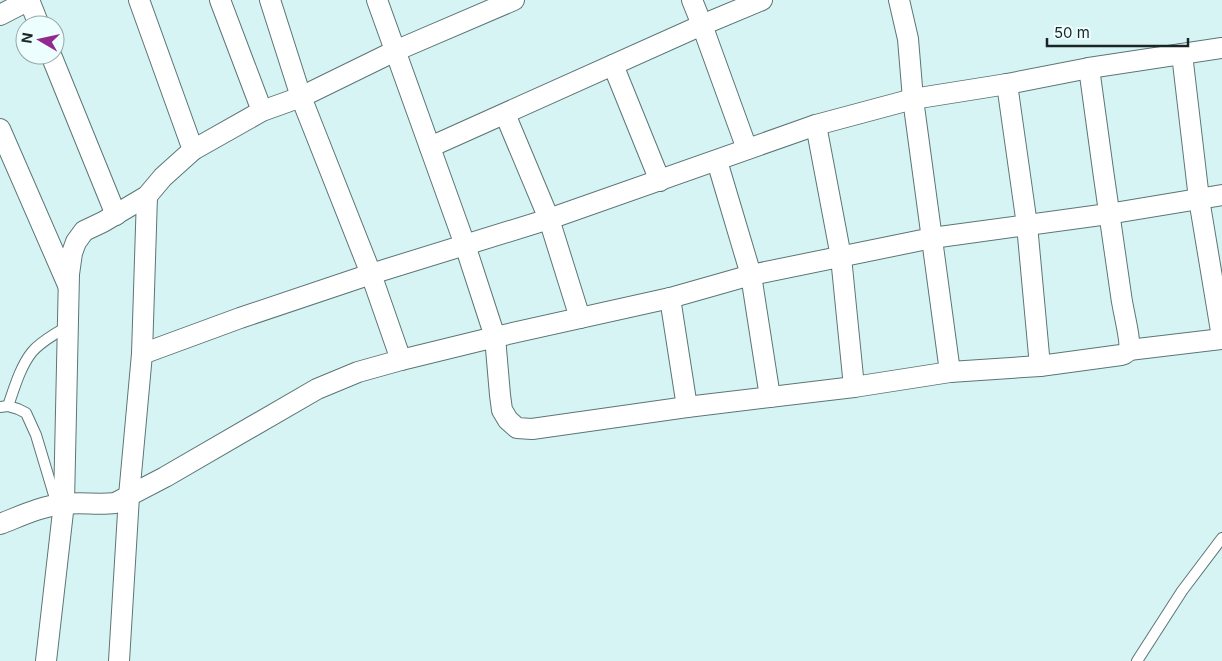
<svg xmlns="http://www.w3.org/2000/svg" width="1222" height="661" font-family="Inter,sans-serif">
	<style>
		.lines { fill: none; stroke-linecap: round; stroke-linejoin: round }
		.service-casing { stroke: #5c7576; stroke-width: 12 }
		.minor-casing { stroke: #5c7576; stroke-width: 22 }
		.service { stroke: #fff; stroke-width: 10 }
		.minor { stroke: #fff; stroke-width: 20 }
	</style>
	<rect width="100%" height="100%" fill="#d7f4f4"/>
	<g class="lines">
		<g class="service-casing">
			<g id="service">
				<path d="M8 406C14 389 20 367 32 352 41 341 56 334 67 326"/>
				<path d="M0 407 8 406 18 409 26 413 36 435 57 505"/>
				<path d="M1137 661 1182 591 1222 538"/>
			</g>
		</g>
		<g class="minor-casing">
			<g id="minor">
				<path d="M139 0 193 150"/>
				<path d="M220 0 262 111"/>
				<path d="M270 0 301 97 371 274 549 219 816 125 913 99 1007 84 1089 68 1222 48"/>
				<path d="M377 0 465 245 495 337 500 395 502 410 508 420 517 428 532 429 687 407 854 387 950 372 1040 366 1121 355C1125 354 1128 352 1129 348 1131 340 1122 306 1121 295 1110 219 1099 144 1089 68"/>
				<path d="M692 0 702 25 747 149"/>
				<path d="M899 0 908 39 913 99 950 372"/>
				<path d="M0 15 29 0 39 25"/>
				<path d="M1182 54 1199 199 1222 337"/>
				<path d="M51 55 116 215"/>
				<path d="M613 65 660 181"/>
				<path d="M1007 84 1027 225 1040 366"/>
				<path d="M505 114 549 219 580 318"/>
				<path d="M816 125 841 257 854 387"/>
				<path d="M0 129 68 285"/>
				<path d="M430 147 702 25 762 0"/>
				<path d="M717 161 751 275 770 397"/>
				<path d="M670 298 687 407"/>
				<path d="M1129 350 1222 339"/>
				<path d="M142 354 147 196"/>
				<path d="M0 524C21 516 41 506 64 504 81 502 98 505 115 503L165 477 317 389 358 372 401 360 495 337 670 298 751 275 932 238 1108 214 1222 195"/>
				<path d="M46 661 64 503 69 274 72 253 76 242 84 231 103 222 147 196 163 177 193 150 262 111 301 97 395 51 514 0"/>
				<path d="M119 661 129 496 142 354 240 318 371 274 401 360"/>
			</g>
		</g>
		<use href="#service" class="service"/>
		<use href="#minor" class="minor"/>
	</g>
	<g transform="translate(40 40) rotate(279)"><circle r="24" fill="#edfeff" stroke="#99a7a8"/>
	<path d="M0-4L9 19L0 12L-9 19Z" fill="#922a8e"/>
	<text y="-8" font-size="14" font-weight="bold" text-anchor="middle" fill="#1b2526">N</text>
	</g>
	<path d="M1047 38v8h141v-8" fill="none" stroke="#1b2526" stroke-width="2.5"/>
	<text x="1054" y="38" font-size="15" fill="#1b2526" stroke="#edfeff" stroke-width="4" paint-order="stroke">50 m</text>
</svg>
